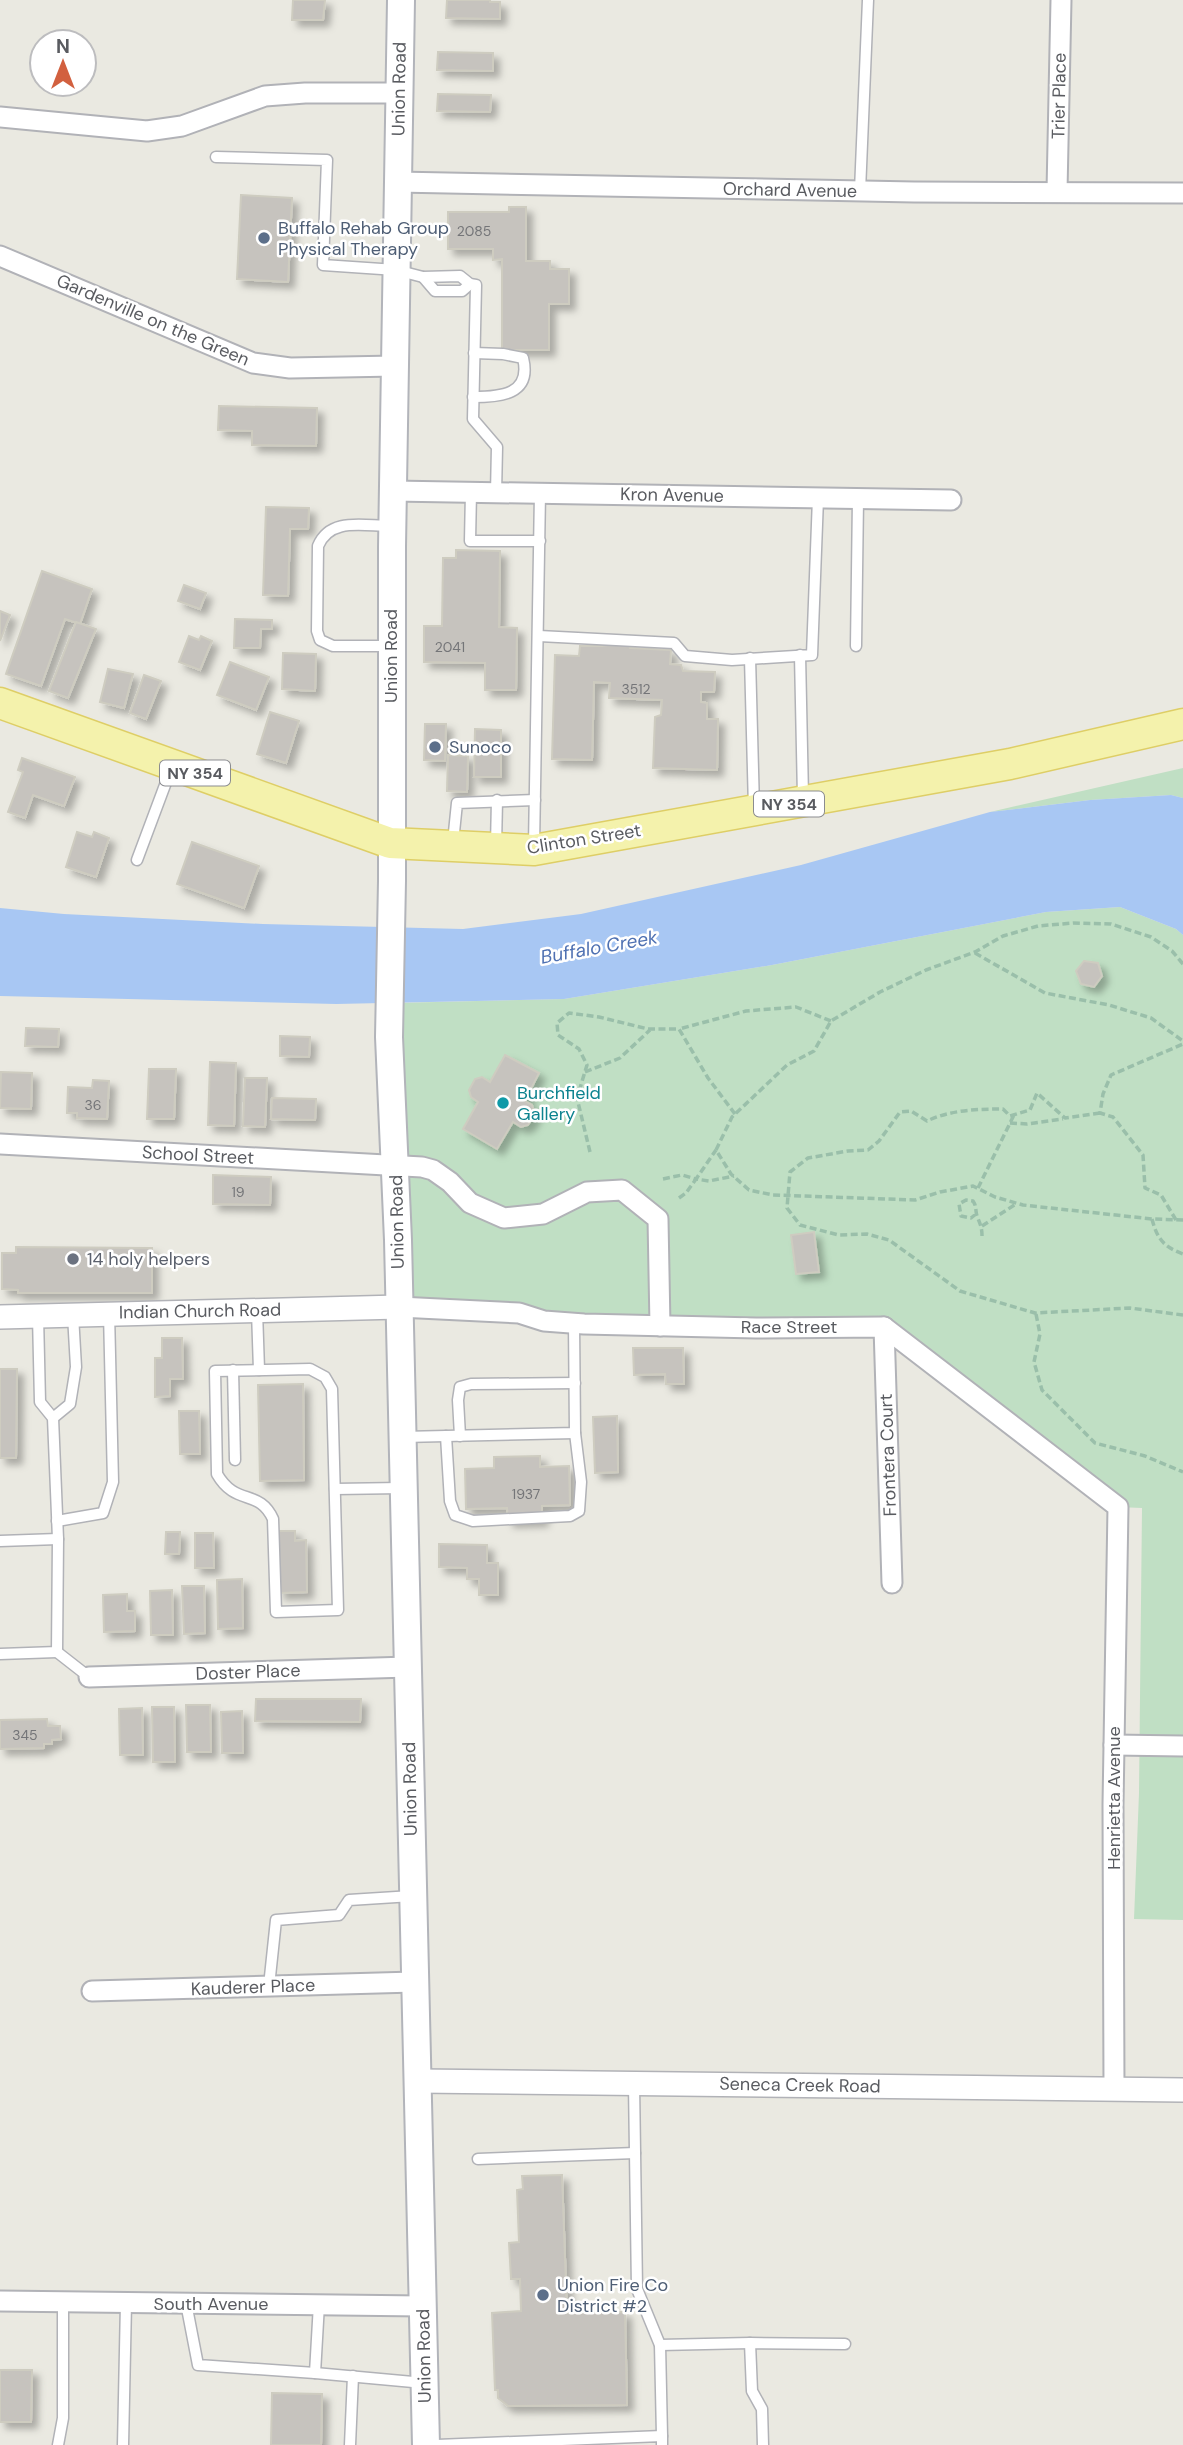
<svg xmlns="http://www.w3.org/2000/svg" width="1183" height="2445" font-family="'DM Sans',sans-serif">
	<style>
		.green { fill: #c0dfc4 }
		.water { fill: #a8c7f3 }
		.building { fill: #c6c3be; stroke: #ceccc0; stroke-width: 2; filter: url(#shadow) }
		.lines { fill: none; stroke-linecap: round; stroke-linejoin: round }
		.service-casing { stroke: #b1b2b7; stroke-width: 13 }
		.minor-casing { stroke: #b1b2b7; stroke-width: 23 }
		.tertiary-casing { stroke: #b1b2b7; stroke-width: 26 }
		.secondary-casing { stroke: #b2b4ba; stroke-width: 30 }
		.primary-casing { stroke: #dece66; stroke-width: 33 }
		.path { stroke: #9abfaa; stroke-width: 3.5; stroke-dasharray: 7 3.5; stroke-linecap: butt }
		.service { stroke: #fff; stroke-width: 10 }
		.minor { stroke: #fff; stroke-width: 19 }
		.tertiary { stroke: #fff; stroke-width: 23 }
		.secondary { stroke: #fff; stroke-width: 26 }
		.primary { stroke: #f4f2ac; stroke-width: 30 }
		.service-dot { fill: #5c6f8a; stroke: #fff; stroke-width: 2.5 }
		.culture-dot { fill: #0f9aa8; stroke: #fff; stroke-width: 2.5 }
		.worship-dot { fill: #6b7280; stroke: #fff; stroke-width: 2.5 }
		.labels { text-anchor: middle; dominant-baseline: central; stroke-width: 5; stroke-linejoin: round; paint-order: stroke }
		.number-label { font-size: 14px; fill: #747578 }
		.shield { fill: #fff; stroke: #8b8c90; stroke-width: 2 }
		.shield-label { font-size: 16px; font-weight: bold; fill: #595b60 }
		.street-label { font-size: 18px; fill: #595b60; stroke: #fff }
		.service-label { font-size: 18px; fill: #4e5e75; stroke: #fff; text-anchor: start }
		.culture-label { font-size: 18px; fill: #0d838f; stroke: #fff; text-anchor: start }
		.worship-label { font-size: 18px; fill: #5b616d; stroke: #fff; text-anchor: start }
		.water-label { font-size: 19px; font-style: italic; fill: #4f71b2; stroke: #fff }
	</style>
	<defs>
		<filter id="shadow"><feDropShadow dx="6" dy="6" stdDeviation="3.5" flood-color="#0004"/></filter>
	</defs>
	<rect width="100%" height="100%" fill="#eae9e1"/>
	<g class="green">
		<path d="M1183 768V798L1171 795 1090 800 990 812Z"/>
		<path d="M1120 907 1176 929 1183 935V1920L1134 1919 1139 1793 1142 1508 1118 1507 884 1327 399 1307 394 1003 564 999 772 965 1046 912Z"/>
	</g>
	<path class="water" d="M1171 795 1183 798V935L1176 929 1120 907 1046 912 772 965 564 999 336 1004 0 996V908L64 914 263 924 463 929 581 914 801 865 990 812 1090 800Z"/>
	<g class="building">
		<path d="M293 0H325L323 20H292Z"/>
		<path d="M447 0H490V2H500V19L446 18Z"/>
		<path d="M438 52 493 53V71L437 70Z"/>
		<path d="M438 94 491 95 490 112 437 111Z"/>
		<path d="M241 195 292 198 288 282 237 279Z"/>
		<path d="M509 207H526V261H550V269H569V304H549V350H502V259L493 260V249H448V212H509Z"/>
		<path d="M219 406 317 408 316 446 252 445V431L218 430Z"/>
		<path d="M266 507 309 508 308 529H290L288 596 263 595Z"/>
		<path d="M456 550 500 551 499 627 517 628 516 690H485V663L424 662V626H442L443 558H456Z"/>
		<path d="M42 571 92 589 80 624 65 619 41 686 6 674Z"/>
		<path d="M184 585 206 593 200 609 178 601Z"/>
		<path d="M0 611 10 615 0 641Z"/>
		<path d="M235 619 272 620V629H261L260 648H234Z"/>
		<path d="M76 622 96 629 68 698 49 691Z"/>
		<path d="M189 636 199 640 201 636 212 641 200 670 179 662Z"/>
		<path d="M617 643H628L630 648 671 650 670 664 681 665 683 671 715 672 714 692H701V702L707 703V719H718L717 770 653 768 655 717 661 715 662 700 609 698 610 683 594 682 592 760 552 759 555 655 579 656 580 646H602Z"/>
		<path d="M283 653 316 654 315 691 282 689Z"/>
		<path d="M230 662 269 677 256 710 217 695Z"/>
		<path d="M108 669 133 674 124 708 100 702Z"/>
		<path d="M144 675 161 681 146 719 130 713Z"/>
		<path d="M270 712 299 721 286 763 257 754Z"/>
		<path d="M425 724H446L445 761 424 760Z"/>
		<path d="M475 729 501 730V777H474Z"/>
		<path d="M448 755 468 756 467 792 447 791Z"/>
		<path d="M22 758 75 777 64 806 33 795 25 818 8 812 23 772 18 770Z"/>
		<path d="M77 832 92 837 94 832 109 838 96 877 66 867Z"/>
		<path d="M192 842 259 866 244 908 177 884Z"/>
		<path d="M1084 961 1098 963 1102 976 1094 987 1081 984 1076 971Z"/>
		<path d="M26 1028 59 1029 58 1047 25 1046Z"/>
		<path d="M280 1036 310 1037 309 1057 280 1056Z"/>
		<path d="M505 1055 539 1073 525 1101 532 1105 535 1114 528 1125 521 1127 513 1122 497 1149 463 1129 478 1102 471 1097 469 1090 475 1079 482 1077 490 1082Z"/>
		<path d="M210 1062 236 1063 234 1126 208 1125Z"/>
		<path d="M149 1069H176L174 1119H147Z"/>
		<path d="M1 1072 32 1073 31 1109 0 1108Z"/>
		<path d="M245 1078H267L265 1127 243 1126Z"/>
		<path d="M93 1080 109 1081 107 1119 77 1118V1113H67L68 1087 92 1088Z"/>
		<path d="M272 1098 316 1099 315 1120 271 1119Z"/>
		<path d="M213 1175 271 1177 270 1205 213 1204Z"/>
		<path d="M814 1232 819 1272 796 1274 791 1235Z"/>
		<path d="M16 1247 152 1248V1293H18V1290L2 1289V1253H16Z"/>
		<path d="M162 1338H182L183 1379H170V1396L155 1397V1358H162Z"/>
		<path d="M633 1348H683L684 1384H666L665 1374 634 1375Z"/>
		<path d="M0 1369H17L16 1458H0Z"/>
		<path d="M303 1384 304 1480 260 1481 258 1385Z"/>
		<path d="M179 1411H199L200 1454H180Z"/>
		<path d="M617 1416 618 1472 595 1473 593 1417Z"/>
		<path d="M540 1456V1467L569 1466 570 1505 542 1506V1520L508 1521 507 1508 466 1509 465 1469 494 1468V1457Z"/>
		<path d="M278 1531H295V1541L306 1540 307 1592 279 1593Z"/>
		<path d="M166 1532H180L179 1554H165Z"/>
		<path d="M195 1533H213L214 1568H195Z"/>
		<path d="M439 1544 487 1545V1563H498V1595H479V1579H467V1568L439 1567Z"/>
		<path d="M242 1579 243 1628 218 1629 217 1580Z"/>
		<path d="M182 1586H204L205 1633 184 1634Z"/>
		<path d="M172 1590 173 1635H151L150 1591Z"/>
		<path d="M127 1594V1611H135V1631L104 1632 103 1595Z"/>
		<path d="M256 1699H361L360 1722 255 1721Z"/>
		<path d="M186 1705H210L211 1752H187Z"/>
		<path d="M152 1707H174L175 1762H153Z"/>
		<path d="M142 1708 143 1755H120L119 1709Z"/>
		<path d="M242 1711 243 1753H222L221 1712Z"/>
		<path d="M47 1719 48 1726H60L61 1739 52 1740V1744H44V1748L0 1749V1720Z"/>
		<path d="M562 2175 567 2313 625 2312 627 2405 508 2406 498 2398V2390H495L492 2313 521 2311 520 2279H511L509 2243 519 2242 517 2190 523 2189 522 2176Z"/>
		<path d="M0 2370H32L31 2422H0Z"/>
		<path d="M272 2393 322 2394 321 2445H271Z"/>
	</g>
	<g class="lines">
		<g class="service-casing">
			<g id="service">
				<path d="M216 157 327 160 323 265 396 270 423 277 460 276 470 284 476 285 473 419 497 447 496 493"/>
				<path d="M860 191 868 0"/>
				<path d="M423 277 435 291H462L470 284"/>
				<path d="M473 397C500 397 532 395 523 358L503 354 474 353"/>
				<path d="M471 492 470 541H540"/>
				<path d="M389 526C363 526 330 517 318 546L317 631 320 640 333 646H390"/>
				<path d="M539 636 674 643 685 656 732 660 812 655 818 498"/>
				<path d="M856 646 858 499"/>
				<path d="M800 655 803 797"/>
				<path d="M750 658 754 808"/>
				<path d="M453 842 457 803 535 800"/>
				<path d="M496 845 497 800"/>
				<path d="M534 846 540 493"/>
				<path d="M137 860 171 769"/>
				<path d="M257 1311 259 1370"/>
				<path d="M310 1369 325 1377 332 1389 338 1610 276 1612 273 1519C259 1488 236 1507 217 1474L215 1371Z"/>
				<path d="M233 1370 235 1460"/>
				<path d="M53 1418 70 1404 76 1367 73 1315"/>
				<path d="M446 1436 450 1501 455 1515 473 1521 570 1516 579 1511 581 1482 575 1433"/>
				<path d="M460 1436 458 1400 460 1387 471 1384 575 1383"/>
				<path d="M403 1437 575 1433 574 1323"/>
				<path d="M335 1489 401 1488"/>
				<path d="M57 1521 103 1513 113 1482 109 1313"/>
				<path d="M0 1541 58 1539"/>
				<path d="M57 1652 89 1677"/>
				<path d="M0 1654 57 1652 58 1539 53 1418 40 1402 38 1316"/>
				<path d="M269 1986 276 1920 339 1915 349 1900 412 1896"/>
				<path d="M634 2084 637 2289 660 2345 662 2436"/>
				<path d="M478 2159 635 2153"/>
				<path d="M186 2303 198 2365 315 2373 424 2383"/>
				<path d="M660 2345 750 2343"/>
				<path d="M315 2373 319 2304"/>
				<path d="M58 2445 63 2418V2302"/>
				<path d="M123 2445 126 2303"/>
				<path d="M350 2445 353 2376"/>
				<path d="M437 2445 662 2436V2445"/>
				<path d="M763 2445 762 2409 752 2391 750 2343 845 2344"/>
			</g>
		</g>
		<g class="minor-casing">
			<g id="minor">
				<path d="M0 117 147 131 182 126 265 96 305 93H399"/>
				<path d="M397 182 914 192 1183 193"/>
				<path d="M1057 191 1061 0"/>
				<path d="M0 256 253 363 290 368 395 366"/>
				<path d="M393 491 951 500"/>
				<path d="M0 1144 422 1167 433 1170 450 1182 470 1203 504 1218 543 1214 587 1192 622 1190 658 1219 660 1326"/>
				<path d="M399 1307 519 1313 544 1321 584 1324 756 1328 884 1327 1118 1507 1113 1805 1114 2089"/>
				<path d="M884 1327 892 1583"/>
				<path d="M89 1677 408 1667"/>
				<path d="M1114 1745 1183 1746"/>
				<path d="M92 1991 414 1982"/>
				<path d="M0 2301 422 2306"/>
			</g>
		</g>
		<g class="tertiary-casing">
			<g id="tertiary">
				<path d="M0 1317 399 1307"/>
				<path d="M418 2081 1183 2090"/>
			</g>
		</g>
		<g class="secondary-casing">
			<path id="secondary" d="M401 0 392 547V881L389 1037 398 1240 426 2445"/>
		</g>
		<g class="primary-casing">
			<path id="primary" d="M0 703 390 843 534 850 1010 764 1183 724"/>
		</g>
		<g class="path">
			<path d="M975 953 1045 993 1109 1005 1151 1018 1183 1041"/>
			<path d="M1183 964 1172 951 1151 937 1111 924 1073 923 1038 926 1003 936 975 952 926 970 880 992 831 1021 814 1051 787 1065 732 1117 716 1150 731 1174 749 1190 773 1195 915 1200 940 1192 973 1186 995 1197 1023 1205 1152 1219 1183 1220"/>
			<path d="M585 1072 620 1058 650 1030"/>
			<path d="M1100 1113 1065 1118 1037 1093 1030 1110 1010 1116 1003 1109C977 1109 950 1110 927 1121L911 1111 900 1112 879 1141 868 1150 848 1151 808 1158 790 1172 787 1208 800 1225 839 1235 867 1234 889 1240 960 1291 1035 1313 1130 1308 1183 1315"/>
			<path d="M735 1114 708 1078 679 1029 746 1011 796 1007 831 1021"/>
			<path d="M1010 1123 1027 1124 1063 1119"/>
			<path d="M590 1152 577 1098 587 1065 579 1049 558 1035 557 1023 569 1013 599 1017 648 1029H679"/>
			<path d="M663 1179 682 1175 696 1179 716 1150"/>
			<path d="M978 1188 1014 1115"/>
			<path d="M679 1198 686 1193 696 1179 709 1181 734 1176"/>
			<path d="M976 1214 971 1218 961 1216 959 1204 966 1200 973 1201C977 1207 975 1210 977 1216 980 1224 982 1227 982 1236"/>
			<path d="M1152 1219C1157 1239 1164 1247 1183 1254"/>
			<path d="M1176 1220 1161 1195 1145 1188 1143 1155 1113 1117 1100 1113 1103 1094 1111 1075 1183 1044"/>
			<path d="M982 1226 1016 1204"/>
			<path d="M1036 1314 1040 1334 1034 1362 1042 1390 1095 1443 1145 1456 1183 1472"/>
		</g>
		<use href="#service" class="service"/>
		<use href="#minor" class="minor"/>
		<use href="#tertiary" class="tertiary"/>
		<use href="#secondary" class="secondary"/>
		<use href="#primary" class="primary"/>
	</g>
	<g class="service-dot">
		<circle cx="264" cy="238" r="7"/>
		<circle cx="435" cy="747" r="7"/>
		<circle cx="543" cy="2295" r="7"/>
	</g>
	<circle class="culture-dot" cx="503" cy="1103" r="7"/>
	<circle class="worship-dot" cx="73" cy="1259" r="7"/>
	<g class="labels">
		<g class="number-label">
			<text x="474" y="231">2085</text>
			<text x="450" y="647">2041</text>
			<text x="636" y="689">3512</text>
			<text x="93" y="1105">36</text>
			<text x="238" y="1192">19</text>
			<text x="526" y="1494">1937</text>
			<text x="25" y="1735">345</text>
		</g>
		<g class="shield">
			<rect x="160" y="760.5" width="70" height="25" rx="5"/>
			<rect x="754" y="791.5" width="70" height="25" rx="5"/>
		</g>
		<g class="shield-label">
			<text x="195" y="773">NY 354</text>
			<text x="789" y="804">NY 354</text>
		</g>
		<g class="street-label">
			<text transform="translate(399 89) rotate(-89)">Union Road</text>
			<text transform="translate(1059 96) rotate(-89)">Trier Place</text>
			<text transform="translate(790 190) rotate(1)">Orchard Avenue</text>
			<text transform="translate(153 320) rotate(23)">Gardenville on the Green</text>
			<text transform="translate(672 495) rotate(1)">Kron Avenue</text>
			<text transform="translate(391 656) rotate(-90)">Union Road</text>
			<text transform="translate(584 839) rotate(-9)">Clinton Street</text>
			<text transform="translate(198 1155) rotate(3)">School Street</text>
			<text transform="translate(397 1222) rotate(-91)">Union Road</text>
			<text transform="translate(200 1311) rotate(-1)">Indian Church Road</text>
			<text x="789" y="1327">Race Street</text>
			<text transform="translate(888 1455) rotate(-92)">Frontera Court</text>
			<text transform="translate(248 1672) rotate(-2)">Doster Place</text>
			<text transform="translate(410 1789) rotate(-91)">Union Road</text>
			<text transform="translate(1114 1798) rotate(-90)">Henrietta Avenue</text>
			<text transform="translate(253 1987) rotate(-2)">Kauderer Place</text>
			<text transform="translate(800 2085) rotate(1)">Seneca Creek Road</text>
			<text x="211" y="2304">South Avenue</text>
			<text transform="translate(424 2356) rotate(-91)">Union Road</text>
		</g>
		<g class="service-label">
			<text x="278" y="228">Buffalo Rehab Group<tspan x="278" dy="21">Physical Therapy</tspan></text>
			<text x="449" y="747">Sunoco</text>
			<text x="557" y="2285">Union Fire Co<tspan x="557" dy="21">District #2</tspan></text>
		</g>
		<g class="culture-label">
			<text x="517" y="1093">Burchfield<tspan x="517" dy="21">Gallery</tspan></text>
		</g>
		<g class="worship-label">
			<text x="87" y="1259">14 holy helpers</text>
		</g>
		<g class="water-label">
			<text transform="translate(599 947) rotate(-10)">Buffalo Creek</text>
		</g>
	</g>
	<g transform="translate(63 63)"><circle r="33" fill="#ffffff" stroke="#bdbdbf" stroke-width="2"/>
	<path d="M0-5L12 26L0 18L-12 26Z" fill="#d2603f"/>
	<text y="-10" font-size="19" font-weight="bold" text-anchor="middle" fill="#595b60">N</text>
	</g>
</svg>
